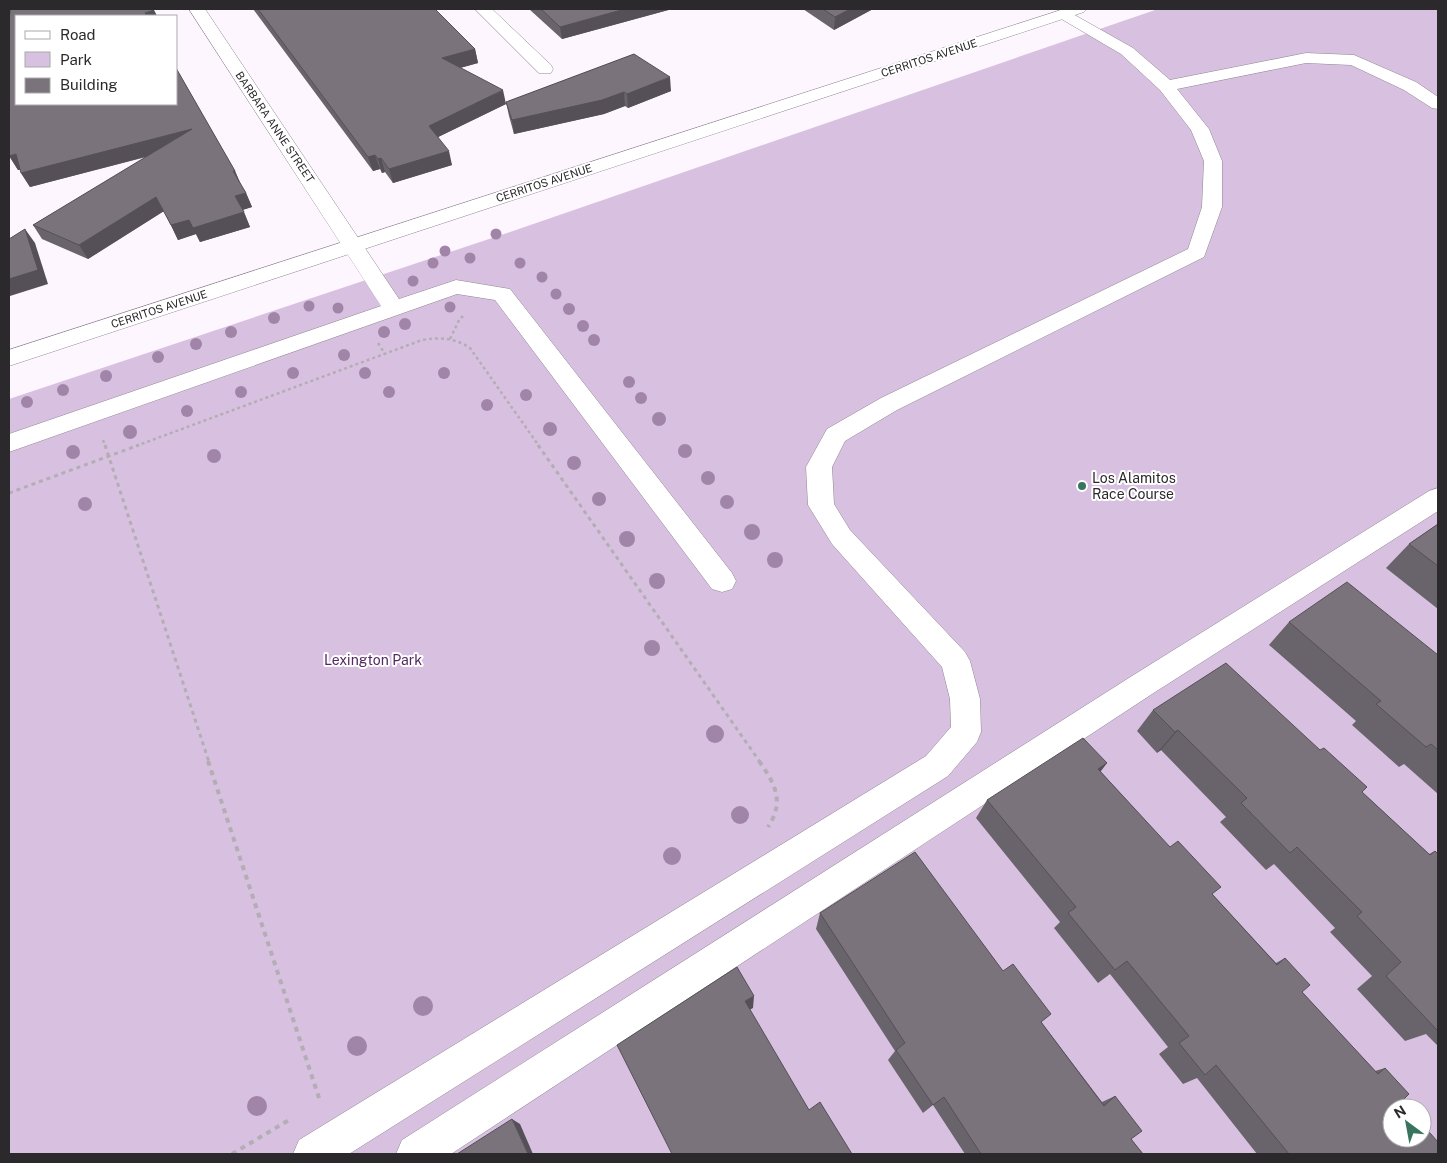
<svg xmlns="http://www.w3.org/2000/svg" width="1447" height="1163" font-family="'Public Sans',sans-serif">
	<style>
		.green { fill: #d8c1e0; fill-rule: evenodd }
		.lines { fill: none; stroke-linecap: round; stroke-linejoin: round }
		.minor-casing { stroke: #8f8791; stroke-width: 1 }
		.major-casing { stroke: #8f8791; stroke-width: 1 }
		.path-far2 { stroke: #b3adb4; stroke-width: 2.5; stroke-dasharray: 3 3; stroke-linecap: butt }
		.path-far1 { stroke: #b3adb4; stroke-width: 3; stroke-dasharray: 4 4; stroke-linecap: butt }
		.path { stroke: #b3adb4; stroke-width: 4; stroke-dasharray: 5 5; stroke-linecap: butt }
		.minor { fill: #fff; fill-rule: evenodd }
		.major { fill: #fff; fill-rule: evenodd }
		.tree { fill: #a085a8 }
		.wall { fill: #69636b }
		.shaded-wall { fill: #555057 }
		.building { fill: #7a737c; stroke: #555057 }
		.poi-dot { fill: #38745e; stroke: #fff; stroke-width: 2 }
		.labels { text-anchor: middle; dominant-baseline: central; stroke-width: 4; stroke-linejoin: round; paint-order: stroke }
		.far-street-label { font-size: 11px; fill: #2c292d; stroke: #fff }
		.poi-label { font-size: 14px; fill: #2c292d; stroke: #fff; text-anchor: start }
		.park-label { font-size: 14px; fill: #532961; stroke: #fff }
	</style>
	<rect width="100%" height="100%" fill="#fdf6ff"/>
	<path class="green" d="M1158 9H1438V1154H9V399L513 231ZM1392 1108H1422V1138H1392Z"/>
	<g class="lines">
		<g class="minor-casing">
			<g id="minor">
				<path d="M189 9H205L399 299 456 280 510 289 732 573 736 581 732 589 722 592 712 589 495 300 457 294 9 452V434L381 306Z"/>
				<path d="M475 9H492L551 65 553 69 551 73H539Z"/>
				<path d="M1064 9 1133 48 1170 80 1306 53 1354 55 1416 82 1438 97V109L1432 108 1404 90 1351 65 1306 63 1177 89 1209 129 1222 161V207L1204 257 897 410 845 441 832 467 834 504 850 530 965 652 970 661 980 699 981 732 977 742 948 776 349 1154H293L299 1140 926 756 951 727 950 699 942 667 832 544 808 505 806 467 827 429 881 398 1188 249 1202 207 1204 161 1191 130 1160 90 1121 54 1058 17 1056 14 1058 11Z"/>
				<path d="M1438 488V511L1152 694 451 1154H396L402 1140 1132 676 1429 491Z"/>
			</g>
		</g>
		<g class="major-casing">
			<path id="major" d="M1064 9H1087L1084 12 9 366V350Z"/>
		</g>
		<g class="path-far2">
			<path d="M450 339 460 318 464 316"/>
			<path d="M378 343 385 354"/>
			<path d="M103 440 105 446"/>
			<path d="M136 446 422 340C440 337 455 338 470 348L539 446"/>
		</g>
		<g class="path-far1">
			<path d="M105 445 209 762"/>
			<path d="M538 445 760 762"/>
			<path d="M9 493 139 445"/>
		</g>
		<g class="path">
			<path d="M208 761 320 1101"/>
			<path d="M759 761C775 784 785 801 768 827"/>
			<path d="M232 1154 289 1120"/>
		</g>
		<use href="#minor" class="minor"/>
		<use href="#major" class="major"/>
	</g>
	<g class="tree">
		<circle cx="496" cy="234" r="5.5"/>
		<circle cx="445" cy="251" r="5.5"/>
		<circle cx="470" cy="258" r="5.5"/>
		<circle cx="433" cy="263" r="5.5"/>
		<circle cx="520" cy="263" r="5.5"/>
		<circle cx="542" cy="277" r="5.5"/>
		<circle cx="413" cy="281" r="5.5"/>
		<circle cx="556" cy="294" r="5.5"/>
		<circle cx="309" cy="306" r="5.5"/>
		<circle cx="450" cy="307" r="5.5"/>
		<circle cx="338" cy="308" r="5.5"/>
		<circle cx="569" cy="309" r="6"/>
		<circle cx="274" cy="318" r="6"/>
		<circle cx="405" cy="324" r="6"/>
		<circle cx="583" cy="326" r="6"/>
		<circle cx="231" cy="332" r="6"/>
		<circle cx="384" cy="332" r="6"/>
		<circle cx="594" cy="340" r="6"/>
		<circle cx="196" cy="344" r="6"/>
		<circle cx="344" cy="355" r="6"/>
		<circle cx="158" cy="357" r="6"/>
		<circle cx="293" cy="373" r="6"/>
		<circle cx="365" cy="373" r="6"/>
		<circle cx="444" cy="373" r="6"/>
		<circle cx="106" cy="376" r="6"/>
		<circle cx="629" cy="382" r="6"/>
		<circle cx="63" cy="390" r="6"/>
		<circle cx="241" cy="392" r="6"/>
		<circle cx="389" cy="392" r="6"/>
		<circle cx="526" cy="395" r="6"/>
		<circle cx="641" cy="398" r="6"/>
		<circle cx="27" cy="402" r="6"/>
		<circle cx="487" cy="405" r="6"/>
		<circle cx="187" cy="411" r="6"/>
		<circle cx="659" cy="419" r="7"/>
		<circle cx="550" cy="429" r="7"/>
		<circle cx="130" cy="432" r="7"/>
		<circle cx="685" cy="451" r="7"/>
		<circle cx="73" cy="452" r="7"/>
		<circle cx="214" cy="456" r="7"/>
		<circle cx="574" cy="463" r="7"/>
		<circle cx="708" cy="478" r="7"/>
		<circle cx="599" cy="499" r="7"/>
		<circle cx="727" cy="502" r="7"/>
		<circle cx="85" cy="504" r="7"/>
		<circle cx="752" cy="532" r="8"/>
		<circle cx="627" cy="539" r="8"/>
		<circle cx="775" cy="560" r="8"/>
		<circle cx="657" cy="581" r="8"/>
		<circle cx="652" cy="648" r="8"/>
		<circle cx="715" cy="734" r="9"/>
		<circle cx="740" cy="815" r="9"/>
		<circle cx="672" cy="856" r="9"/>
		<circle cx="423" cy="1006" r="10"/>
		<circle cx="357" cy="1046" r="10"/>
		<circle cx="257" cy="1106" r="10"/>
	</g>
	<g class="wall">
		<path d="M9 9H153L157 16H16V104H176V68L235 171 241 185 246 193 252 207 243 210 250 227 200 242 196 234 178 240 164 211 88 259 42 239 33 225 146 157 30 187 21 173V170H18L9 155Z"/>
		<path d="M253 9H435L475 49 478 63 460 68 506 104 438 137 452 165 393 183 385 172 382 173 380 169 373 171Z"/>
		<path d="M529 9H672L562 39Z"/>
		<path d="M803 9H873L834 30Z"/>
		<path d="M634 54 671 91 628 108 625 106 604 114 514 134 509 116 506 102Z"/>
		<path d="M1438 524V609L1386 568 1409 544Z"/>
		<path d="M1289 622 1438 655V794L1404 764 1399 767 1352 725 1356 721 1269 645Z"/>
		<path d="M1153 710 1362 792 1429 854 1435 851 1438 854V1046L1426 1034 1405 1041 1357 989 1372 976 1330 932 1335 928 1274 864 1266 870 1220 822 1226 817 1161 750 1157 753 1137 731Z"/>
		<path d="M1107 763 1100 771 1212 894 1276 963 1285 958 1302 992 1375 1071 1385 1068 1401 1102 1438 1154H1257L1197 1078 1183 1084 1159 1054 1168 1047 1110 974 1098 983 1054 928 1060 922 976 818 987 800Z"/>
		<path d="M820 913 1041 1022 1102 1102 1115 1096 1131 1139 1143 1154H965L933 1105 923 1113 888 1060 895 1051 816 929Z"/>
	</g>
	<g class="shaded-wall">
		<path d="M625 9H672L562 39 560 27Z"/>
		<path d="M850 9H873L834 30 835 17Z"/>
		<path d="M154 10 157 16H146L145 13Z"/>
		<path d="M475 49 478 63 445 72 442 58Z"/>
		<path d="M670 77 671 91 628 108 627 94Z"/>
		<path d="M503 90 506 104 432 140 429 126Z"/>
		<path d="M624 92 625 106 604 114 514 134 512 120Z"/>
		<path d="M192 129 198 143 30 187 21 173Z"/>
		<path d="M449 151 452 165 393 183 389 169Z"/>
		<path d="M16 154 25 168 18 170 9 156Z"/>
		<path d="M375 155 380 169 373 171 368 157Z"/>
		<path d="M381 158 385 172 382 173 378 159Z"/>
		<path d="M233 171H235L241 185Z"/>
		<path d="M246 193 252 207 241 210 235 196Z"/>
		<path d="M156 197 164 211 88 259 79 245Z"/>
		<path d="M244 212 250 227 200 242 196 234 178 240 171 225 189 220Z"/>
		<path d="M25 229 35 243 48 284 10 296 9 295V279Z"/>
		<path d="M1178 730 1161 750 1157 753 1175 732Z"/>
		<path d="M1107 763 1092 783 1098 769Z"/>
		<path d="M754 996 753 1008 744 1013 745 1001Z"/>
		<path d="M512 1119 520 1124 533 1154H528Z"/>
	</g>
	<g class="building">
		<path d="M10 9H153L154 10 145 13 147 16H16V104H176V68L235 171H233L246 193 235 196 244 212 193 228 189 220 171 225 156 197 79 245 33 225 192 129 21 173 16 154 9 156V14H10Z"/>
		<path d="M258 9H435L475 49 442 58 503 90 429 126 449 151 389 169 381 158 378 159 375 155 368 157Z"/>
		<path d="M541 9H625L560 27Z"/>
		<path d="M823 9H850L835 17Z"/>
		<path d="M634 54 670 77 627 94 624 92 602 100 512 120 506 102Z"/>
		<path d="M25 229 38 270 9 279V239Z"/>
		<path d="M1438 524V566L1409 544Z"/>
		<path d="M1347 582 1438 655V750L1431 744 1426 747 1376 704 1381 701 1289 622Z"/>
		<path d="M1226 663 1320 750 1324 748 1367 787 1362 792 1430 855 1435 851 1438 854V1029L1437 1030 1386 976 1401 962 1357 916 1362 912 1297 847 1290 853 1241 803 1247 798 1178 730 1175 732 1153 710Z"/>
		<path d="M1083 738 1107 763 1098 769 1170 847 1178 841 1221 887 1212 894 1277 965 1285 958 1310 985 1302 992 1378 1074 1385 1068 1409 1094 1401 1102 1407 1108H1392V1138H1422V1124L1438 1142V1154H1289L1216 1065 1205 1075 1179 1043 1189 1036 1127 961 1115 970 1068 913 1076 907 987 800Z"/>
		<path d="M915 852 1003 971 1013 964 1051 1014 1041 1022 1104 1106 1115 1096 1142 1131 1131 1139 1143 1154H981L944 1097 933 1105 896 1050 905 1043 820 913Z"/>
		<path d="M737 967 754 996 745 1001 809 1110 820 1102 852 1154H672L617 1045Z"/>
		<path d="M512 1119 528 1154H457Z"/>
	</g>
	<circle class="poi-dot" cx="1082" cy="486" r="5"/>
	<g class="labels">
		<g class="far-street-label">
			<text transform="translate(929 58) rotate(-18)">CERRITOS AVENUE</text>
			<text transform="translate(275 127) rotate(56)">BARBARA ANNE STREET</text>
			<text transform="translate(544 183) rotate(-18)">CERRITOS AVENUE</text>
			<text transform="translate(159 309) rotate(-18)">CERRITOS AVENUE</text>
		</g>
		<g class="poi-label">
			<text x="1092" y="478">Los Alamitos<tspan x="1092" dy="16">Race Course</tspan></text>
		</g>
		<g class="park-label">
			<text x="373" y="660">Lexington Park</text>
		</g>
	</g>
	<rect width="1447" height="1163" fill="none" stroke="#2c292d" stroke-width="20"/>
	<rect x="15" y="15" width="162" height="90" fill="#ffffff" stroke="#aba9ab"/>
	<rect x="25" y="31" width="25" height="8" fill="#ffffff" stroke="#aba9ab"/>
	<text x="60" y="40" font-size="15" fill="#2c292d">Road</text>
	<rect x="25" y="52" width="25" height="15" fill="#d8c1e0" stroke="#aba9ab"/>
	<text x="60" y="65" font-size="15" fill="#2c292d">Park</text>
	<rect x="25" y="78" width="25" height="15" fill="#7a737c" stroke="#aba9ab"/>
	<text x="60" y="90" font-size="15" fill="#2c292d">Building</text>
	<g transform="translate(1407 1123) rotate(328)"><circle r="24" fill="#ffffff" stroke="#aba9ab"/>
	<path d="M0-4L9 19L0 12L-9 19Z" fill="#38745e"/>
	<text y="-8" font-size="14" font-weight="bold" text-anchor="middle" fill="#2c292d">N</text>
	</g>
</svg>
